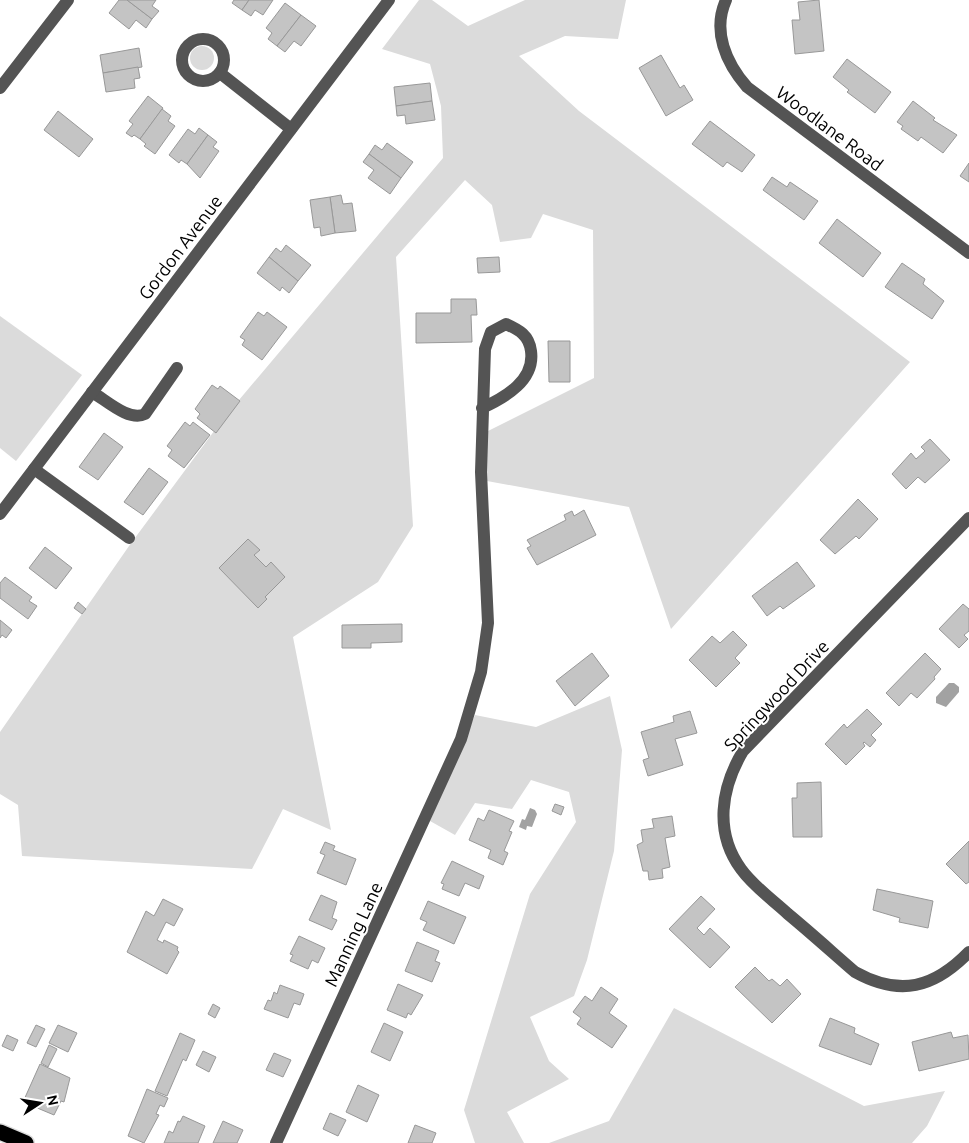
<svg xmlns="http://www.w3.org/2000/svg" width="969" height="1143" font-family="Ubuntu,sans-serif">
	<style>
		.green { fill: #dbdbdb }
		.water { fill: #a2a2a2 }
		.building { fill: #c4c4c4; stroke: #989898 }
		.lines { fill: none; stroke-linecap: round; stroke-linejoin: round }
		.highway-casing { stroke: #dbdbdb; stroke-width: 18 }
		.minor { stroke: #545454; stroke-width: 12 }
		.highway { stroke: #000; stroke-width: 15 }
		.labels { text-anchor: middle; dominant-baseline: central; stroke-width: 4; stroke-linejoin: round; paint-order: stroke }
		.street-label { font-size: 18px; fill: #000; stroke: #fff }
	</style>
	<rect width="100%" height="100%" fill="#fff"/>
	<g class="green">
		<path d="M419 0H432L468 26 525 0H626L618 39 565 36 519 56 579 111 910 362 671 629 629 507 487 481 484 433 594 378 593 230 543 214 531 238 500 242 492 205 465 180 396 257 413 526 378 582 293 637 331 830 283 809 252 869 22 856 18 805 0 794V732L129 546 223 419 443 158 441 106 430 64 382 49Z"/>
		<circle cx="202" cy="58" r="12"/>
		<path d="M0 316 82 375 16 461 0 448Z"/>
		<path d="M610 696 622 750 614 851 587 960 574 996 530 1017 549 1061 569 1079 507 1112 524 1143H475L464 1110 530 894 576 822 569 792 531 780 512 809 475 803 455 835 430 821 475 715 536 727Z"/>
		<path d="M674 1008 864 1106 945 1091 927 1126 912 1143H549L609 1121Z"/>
	</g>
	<g class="water">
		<path d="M949 683H954L959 687V692L946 707 936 703V697Z"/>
		<path d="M530 808 535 810 537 814 532 827 527 826 526 830 519 827 522 819 525 820Z"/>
	</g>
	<g class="building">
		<path d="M119 0H127L152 19 146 28 136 20 129 29 109 13Z"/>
		<path d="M127 0H156L152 6 159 11 152 19Z"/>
		<path d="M234 0H249L242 10 232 3Z"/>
		<path d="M249 0H273L263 15 255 10 251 16 242 10Z"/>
		<path d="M819 0 824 51 795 54 792 20H800L798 2Z"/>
		<path d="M285 3 301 15 277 46 268 39 272 33 266 28Z"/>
		<path d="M301 15 316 26 301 46 294 41 285 52 277 46Z"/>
		<path d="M139 48 142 67 103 73 100 55Z"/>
		<path d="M661 55 680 88 684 85 693 100 666 116 639 68Z"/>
		<path d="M847 59 891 92 875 113 847 92 849 90 833 77Z"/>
		<path d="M138 67 140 78 134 79 135 88 106 92 103 73Z"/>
		<path d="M430 83 432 101 396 106 394 87Z"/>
		<path d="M148 96 163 108 140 139 134 135 132 137 126 133 133 124 129 121Z"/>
		<path d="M432 101 435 120 406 124 405 115 397 116 396 106Z"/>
		<path d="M913 101 935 118 933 120 957 135 943 153 921 137 918 141 901 129 903 126 897 122Z"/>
		<path d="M162 109 171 116 168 121 175 126 155 154 144 146 146 144 140 139Z"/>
		<path d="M58 111 93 139 79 157 44 130Z"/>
		<path d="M710 121 755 155 742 172 727 162 723 167 692 144Z"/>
		<path d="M199 128 208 135 187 164 181 160 179 163 169 155 188 129 195 134Z"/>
		<path d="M208 135 217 142 213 147 219 151 200 178 187 164Z"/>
		<path d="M387 143 413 162 401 178 369 154 375 145 382 150Z"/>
		<path d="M369 154 401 178 390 194 368 178 374 170 363 162Z"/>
		<path d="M969 163V182L960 176Z"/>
		<path d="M772 177 787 187 790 182 818 201 804 220 763 190Z"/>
		<path d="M341 195 343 204 352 203 356 231 335 233 330 197Z"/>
		<path d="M330 197 335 233 321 236 320 227 314 228 310 200Z"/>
		<path d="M837 219 881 253 863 277 819 243Z"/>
		<path d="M286 245 311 265 298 281 269 257 276 248 281 252Z"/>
		<path d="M269 257 298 281 289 293 282 287 280 291 257 273Z"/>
		<path d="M499 257 500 272 478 273 477 258Z"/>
		<path d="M902 263 925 279 923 284 944 301 932 319 885 287Z"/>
		<path d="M451 299H476L477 315H471L472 342 416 343V313H451Z"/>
		<path d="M258 312 264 316 267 312 287 327 262 360 242 345 245 340 240 337Z"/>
		<path d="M548 341H570V382H549Z"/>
		<path d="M212 385 218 389 220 386 240 401 216 433 197 418 200 414 195 409Z"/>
		<path d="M185 422 190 426 193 422 210 435 184 468 168 456 172 450 167 446Z"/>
		<path d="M104 433 123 447 98 480 79 467Z"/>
		<path d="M930 439 950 460 925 483 918 477 906 489 892 474 911 453 916 459 925 451 921 447Z"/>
		<path d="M149 468 168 482 143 515 124 502Z"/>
		<path d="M858 499 878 519 859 539 856 536 835 554 820 540Z"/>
		<path d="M584 510 596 535 537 565 527 548 531 546 527 540 566 520 564 515 572 511 574 516Z"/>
		<path d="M248 539 260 550 254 555 266 567 271 562 285 577 265 597 267 599 258 608 219 568Z"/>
		<path d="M45 547 72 568 56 589 29 568Z"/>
		<path d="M797 562 815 586 783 609 780 606 767 616 752 596Z"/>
		<path d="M5 577 32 597 29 601 37 606 28 619 0 598V583Z"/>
		<path d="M78 602 86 609 82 614 74 608Z"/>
		<path d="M963 604 969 609V631L964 635 968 639 959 648 939 629Z"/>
		<path d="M0 620 12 630 6 638 2 635 0 638Z"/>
		<path d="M402 624V642L371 643V648H342V625Z"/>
		<path d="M733 631 747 645 735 658 740 663 716 687 689 660 712 636 720 643Z"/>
		<path d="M592 653 609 676 575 706 556 681Z"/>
		<path d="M925 653 941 669 934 677 935 679 917 698 911 693 899 706 886 693Z"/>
		<path d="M867 709 882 724 871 735 876 740 870 747 864 742 863 743 865 746 846 765 825 744 844 724 847 728Z"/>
		<path d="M690 711 697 733 675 739 683 765 648 776 643 760 649 758 641 732 674 722 673 716Z"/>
		<path d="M821 782 822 837H793L792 798H797V783Z"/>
		<path d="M555 804 564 807 561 815 552 811Z"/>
		<path d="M489 810 514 821 509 831 512 832 504 851 508 853 503 865 488 858 491 850 469 840 478 818 484 821Z"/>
		<path d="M672 816 675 836 665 838 670 867 662 869 663 878 649 880 648 871H643L637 845 643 842 641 830 654 828 652 819Z"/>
		<path d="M969 841V882L966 884 946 864Z"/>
		<path d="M325 842 335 846 333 850 356 859 346 885 317 873 325 855 320 853Z"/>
		<path d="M452 861 484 876 479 889 465 883 459 896 442 889 444 884 441 883Z"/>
		<path d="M877 889 933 901 928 928 899 922 900 918 873 910Z"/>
		<path d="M321 895 337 902 332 918 337 920 332 930 309 920Z"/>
		<path d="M701 896 715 909 697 928 704 935 710 928 730 947 710 968 669 929Z"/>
		<path d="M163 899 183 909 174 926 166 922 157 940 163 943 164 940 178 947 177 950 179 952 167 974 127 952 146 911 154 916Z"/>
		<path d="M428 901 466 917 454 944 423 930 427 922 420 919Z"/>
		<path d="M299 936 325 948 318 963 312 960 308 969 290 961 293 955 290 954Z"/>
		<path d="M417 942 439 951 435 961 440 963 432 982 405 971Z"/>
		<path d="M755 967 769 981 772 979 780 986 787 979 801 994 772 1023 735 987Z"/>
		<path d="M398 984 423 995 411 1015 408 1013 406 1018 387 1010Z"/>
		<path d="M280 985 304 994 300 1005 294 1003 288 1018 264 1009 268 1000 271 1001 274 992 277 994Z"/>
		<path d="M601 987 618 999 609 1013 627 1026 612 1048 577 1024 581 1018 573 1012 585 996 592 1001Z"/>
		<path d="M213 1004 220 1008 215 1018 208 1014Z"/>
		<path d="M830 1018 855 1028 854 1033 879 1044 871 1065 819 1046Z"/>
		<path d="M384 1023 403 1032 390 1061 371 1052Z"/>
		<path d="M36 1025 45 1029 36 1047 27 1043Z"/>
		<path d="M58 1025 77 1033 68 1052 49 1043Z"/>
		<path d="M951 1032 953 1038 968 1035 969 1059 919 1071 912 1042Z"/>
		<path d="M180 1033 195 1040 186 1061 183 1059 167 1096 155 1091Z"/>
		<path d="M7 1035 18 1040 13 1051 2 1046Z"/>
		<path d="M49 1045 57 1049 48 1067 41 1063Z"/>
		<path d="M203 1051 216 1057 209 1072 196 1065Z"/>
		<path d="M274 1053 291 1060 283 1077 266 1070Z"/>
		<path d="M40 1064 70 1078 64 1102 61 1101 54 1115 23 1102Z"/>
		<path d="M358 1085 379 1095 367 1122 346 1112Z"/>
		<path d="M147 1089 168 1098 164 1107 160 1105 156 1114 159 1115 144 1143 128 1136Z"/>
		<path d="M330 1113 346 1120 338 1136 323 1129Z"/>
		<path d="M183 1116 205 1126 198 1143H164L169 1131 173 1133 178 1121 180 1122Z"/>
		<path d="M223 1121 243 1130 237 1143H213Z"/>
		<path d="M415 1125 436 1133 432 1143H408Z"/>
	</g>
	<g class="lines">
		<g class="highway-casing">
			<path id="highway" d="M0 1132 26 1143"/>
		</g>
		<g class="minor">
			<path d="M726 0C712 31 726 63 747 87L969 253"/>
			<circle cx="203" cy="60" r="21"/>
			<path d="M220 73 291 129"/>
			<path d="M0 88 68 0"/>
			<path d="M92 392C106 400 129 422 145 414L177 368"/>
			<path d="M34 469 129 538"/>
			<path d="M0 514 389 0"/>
			<path d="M969 518 743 751C721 788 714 832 741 869 754 887 773 900 788 914 811 933 833 953 855 972 900 997 934 988 969 952"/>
			<path d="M276 1143 461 739 481 672 488 623 481 472 485 349 491 332 506 324C519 330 529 335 531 351 535 380 506 397 482 408"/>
		</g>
		<use href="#highway" class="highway"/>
	</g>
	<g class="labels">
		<g class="street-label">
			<text transform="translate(830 128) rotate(37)">Woodlane Road</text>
			<text transform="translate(180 247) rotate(-53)">Gordon Avenue</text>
			<text transform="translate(776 695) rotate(-47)">Springwood Drive</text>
			<text transform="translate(353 934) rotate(-65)">Manning Lane</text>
		</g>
	</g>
	<g transform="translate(40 1103) rotate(78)" stroke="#ffffff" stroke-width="4" paint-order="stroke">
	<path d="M0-4L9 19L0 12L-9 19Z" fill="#000000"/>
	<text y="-8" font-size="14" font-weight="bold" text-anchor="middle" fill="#000000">N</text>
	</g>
</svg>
